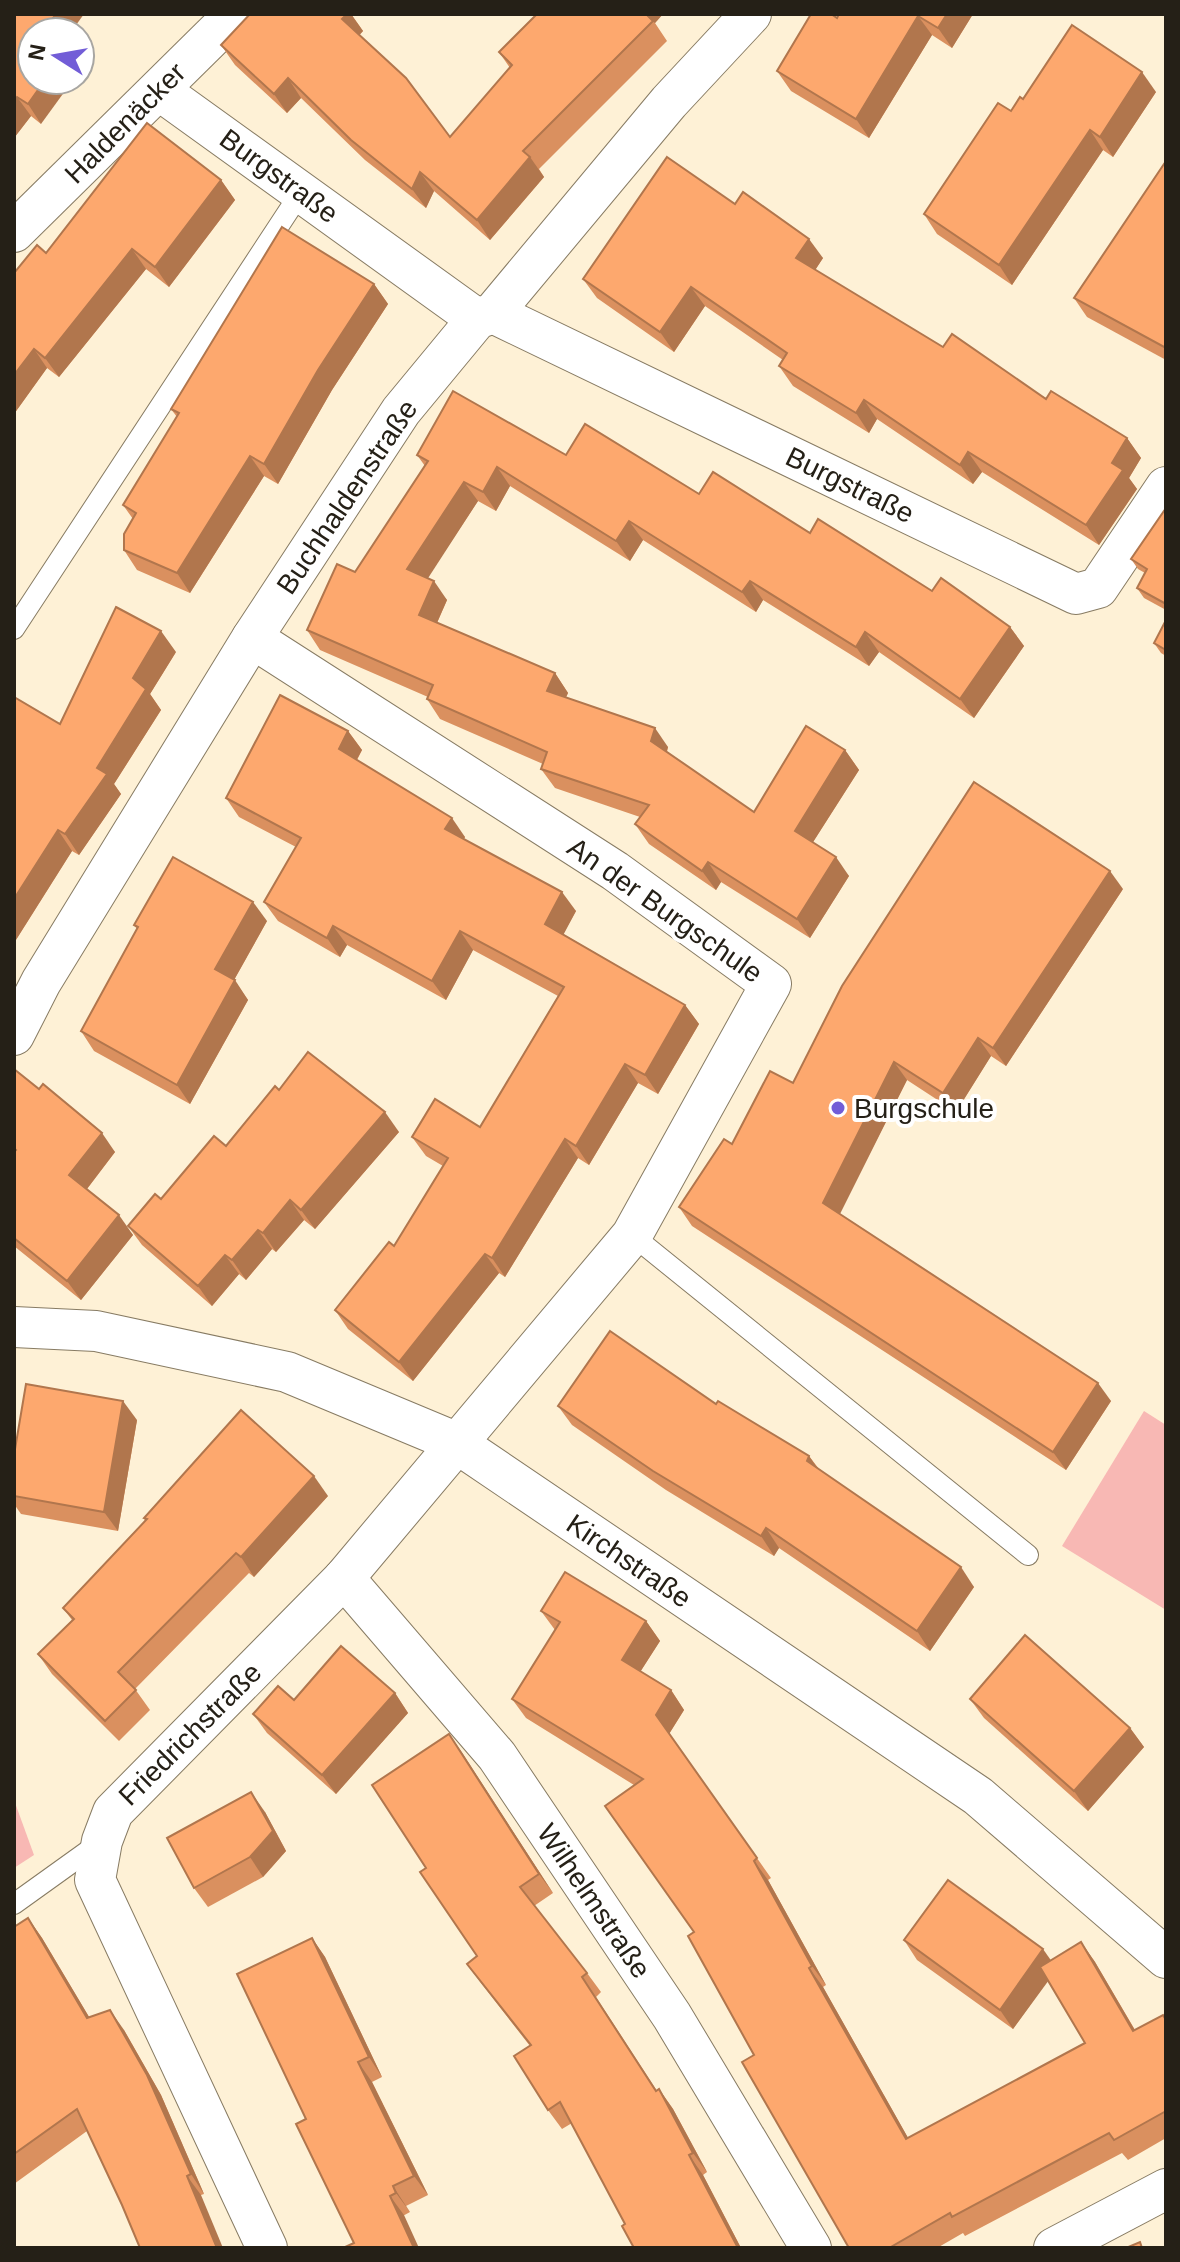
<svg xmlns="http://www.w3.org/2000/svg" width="1180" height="2262" font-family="Helvetica,sans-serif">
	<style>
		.green { fill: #f8b8b4 }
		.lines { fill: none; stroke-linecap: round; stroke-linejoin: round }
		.lane-casing { stroke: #877b63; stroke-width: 22 }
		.street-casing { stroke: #877b63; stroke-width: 42 }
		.lane { stroke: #fff; stroke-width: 20 }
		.street { stroke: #fff; stroke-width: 40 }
		.wall { fill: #da905f }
		.shaded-wall { fill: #b1764d }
		.building { fill: #fda86e; stroke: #b1764d; stroke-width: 2 }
		.poi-dot { fill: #725dd7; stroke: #fff; stroke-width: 3 }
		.labels { text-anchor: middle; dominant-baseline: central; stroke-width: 8; stroke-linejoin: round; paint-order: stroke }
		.street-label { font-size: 28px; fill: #252017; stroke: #fff }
		.poi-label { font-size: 28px; fill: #252017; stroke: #fff; text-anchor: start }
	</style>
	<rect width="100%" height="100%" fill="#fef1d6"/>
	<g class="green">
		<path d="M1144 1411 1166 1425V1610L1062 1546Z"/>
		<path d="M14 1800 34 1855 14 1868Z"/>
	</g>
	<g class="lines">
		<g class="lane-casing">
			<g id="lane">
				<path d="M14 629 301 192"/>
				<path d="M632 1235 1028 1555"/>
				<path d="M14 1904 99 1843"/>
			</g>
		</g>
		<g class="street-casing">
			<g id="street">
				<path d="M159 90 477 319"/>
				<path d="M14 232 235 14"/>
				<path d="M493 313 1076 594 1098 588 1166 487"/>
				<path d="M252 638 615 871 771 984 632 1235 344 1578 113 1812 102 1841 95 1880 267 2248"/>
				<path d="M14 1035 41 982 252 638 401 411 477 319 493 313 669 102 751 14"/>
				<path d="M14 1327 96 1331 287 1372 455 1442 978 1796 1166 1958"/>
				<path d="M344 1578 497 1756 672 2016 811 2248"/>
				<path d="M1054 2248 1166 2189"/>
			</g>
		</g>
		<use href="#lane" class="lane"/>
		<use href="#street" class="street"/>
	</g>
	<g class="wall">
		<path d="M14 14 32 32 41 124 31 116 14 138Z"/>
		<path d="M250 14H351L363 31 359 35 450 137 510 68 499 52 663 14 655 23 667 41 539 169 544 177 490 240 434 191 426 208 365 160 301 98 287 113 235 65 221 45Z"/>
		<path d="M839 14H973L952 48 932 35 869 138 791 91 777 71 837 18Z"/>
		<path d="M1156 92 1113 157 1103 150 1012 285 937 234 924 214 1011 111 1023 99Z"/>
		<path d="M1166 161V360L1087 317 1074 298Z"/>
		<path d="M221 180 235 200 169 287 146 269 59 377 47 368 14 414V273L46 253Z"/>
		<path d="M735 204 823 258 815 270 943 347 1127 438 1141 458 1129 478 1137 489 1099 545 982 472 973 484 877 419 869 433 793 386 779 366 783 360 705 306 674 352 597 298 583 279Z"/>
		<path d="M374 284 388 304 332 390 278 484 264 476 190 593 137 570 124 550 133 519 123 505 177 417 171 409Z"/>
		<path d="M417 455H566L699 494 810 533 1010 627 1024 646 974 718 879 652 869 666 763 600 756 612 643 540 630 561 510 486 496 511 478 501 427 578 447 600 437 623 555 673 568 693 566 697 668 747 667 752 754 812 845 750 859 770 813 842 849 876 810 938 721 882 716 890 649 844 635 824 640 817 555 788 541 769 543 764 440 719 427 699 428 697 320 650 307 630 355 572 425 466Z"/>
		<path d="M1166 508V610L1144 598 1137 588 1145 573 1138 569 1131 559Z"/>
		<path d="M1166 620V656L1161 653 1154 643Z"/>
		<path d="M176 652 150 694 161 710 114 784 121 794 79 855 72 851 14 943 60 724Z"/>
		<path d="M348 731 362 750 357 760 465 837 464 839 576 911 563 934 685 1005 699 1024 658 1094 638 1083 589 1165 578 1158 505 1277 499 1273 413 1381 348 1329 335 1310 394 1246 443 1166 426 1156 412 1137 480 1127 558 996 473 950 446 1000 347 945 340 957 278 921 264 902 296 847 239 817 226 798Z"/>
		<path d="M1123 889 1006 1066 991 1056 956 1112 907 1080 839 1214 1111 1401 1066 1470 692 1226 679 1207 732 1144 793 1083Z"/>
		<path d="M267 921 234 980 248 1000 190 1104 94 1051 81 1031 137 929 134 925Z"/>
		<path d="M14 1069 115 1152 87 1189 133 1235 81 1300 14 1246Z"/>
		<path d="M279 1090 399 1132 315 1229 304 1220 276 1252 272 1249 246 1280 239 1274 212 1306 142 1245 128 1226 226 1146Z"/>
		<path d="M716 1404 809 1456 819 1469 974 1587 930 1651 779 1548 774 1556 666 1490 572 1425 558 1406Z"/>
		<path d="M137 1420 118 1531 21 1514 14 1504V1455Z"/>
		<path d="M328 1496 254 1577 249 1573 135 1689 150 1710 119 1741 52 1674 38 1654 72 1620 63 1608 145 1521 144 1518Z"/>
		<path d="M541 1611 646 1621 660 1641 640 1672 671 1690 684 1710 669 1734 771 1878 768 1880 826 1985 823 1987 908 2138 1085 2043 1048 1980 1013 2029 917 1960 904 1940 1051 1960 1081 1942 1095 1962 1135 2030 1166 2019V2138L1128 2160 1122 2153 965 2236 963 2233 937 2248H849L694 1933 634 1785 526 1718 512 1699 555 1630Z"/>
		<path d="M395 1693 408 1713 336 1794 267 1733 253 1714 294 1700Z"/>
		<path d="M970 1699 1130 1728 1144 1747 1088 1811 984 1718Z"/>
		<path d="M449 1734 553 1893 534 1906 587 1973 601 1992 596 1997 657 2091 659 2089 673 2109 707 2172 703 2175 741 2248H634L625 2224 572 2123 562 2129 548 2110 530 2046 481 1983 467 1964 477 1956 426 1868Z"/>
		<path d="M265 1812 286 1851 263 1877 208 1907 194 1888Z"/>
		<path d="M28 1918 42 1938 89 2017 124 2030 161 2095 204 2194 201 2195 122 2205 87 2131 14 2184V1927Z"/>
		<path d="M312 1938 325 1957 382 2077 372 2082 428 2195 406 2206 410 2212 354 2243 306 2119Z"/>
	</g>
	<g class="shaded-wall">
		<path d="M56 14H84L71 32H46L44 30Z"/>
		<path d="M347 14H351L363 31 356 39 342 19Z"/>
		<path d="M644 14H663L655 23Z"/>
		<path d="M947 14H973L952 48 938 28Z"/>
		<path d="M918 16 932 35 869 138 856 119Z"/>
		<path d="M1142 72 1156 92 1113 157 1100 137Z"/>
		<path d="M288 78 301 98 287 113 274 94Z"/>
		<path d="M45 80H73L41 124 28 104Z"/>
		<path d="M17 97 31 116 14 138V101Z"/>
		<path d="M1090 130 1103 150 1012 285 999 265Z"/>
		<path d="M530 157 544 177 490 240 477 220Z"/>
		<path d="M420 172 434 191 426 208 412 189Z"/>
		<path d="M221 180 235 200 169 287 155 267Z"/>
		<path d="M809 239 823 258 810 278 796 258Z"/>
		<path d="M132 249 146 269 59 377 45 358Z"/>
		<path d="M374 284 388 304 332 390 278 484 264 464 318 370Z"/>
		<path d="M691 287 705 306 674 352 660 332Z"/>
		<path d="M34 349 47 368 14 414V375Z"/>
		<path d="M864 400 877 419 869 433 856 413Z"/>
		<path d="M1127 438 1141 458 1129 478 1137 489 1099 545 1086 525 1112 463Z"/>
		<path d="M968 452 982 472 973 484 960 465Z"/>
		<path d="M250 456 264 476 190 593 177 573Z"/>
		<path d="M497 467 510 486 496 511 483 492Z"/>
		<path d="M464 482 478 501 421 589 407 569Z"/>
		<path d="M629 521 643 540 630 561 616 541Z"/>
		<path d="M434 581 447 600 432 634 419 615Z"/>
		<path d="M750 581 763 600 756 612 742 592Z"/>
		<path d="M1010 627 1024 646 974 718 960 699Z"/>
		<path d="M161 631 176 652 150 694 161 710 114 784 121 794 79 855 65 834 97 768 133 678Z"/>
		<path d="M865 632 879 652 869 666 856 647Z"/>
		<path d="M555 673 568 693 560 710 547 691Z"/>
		<path d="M655 728 668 747 664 760 651 741Z"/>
		<path d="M348 731 362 750 352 768 339 749Z"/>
		<path d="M845 750 859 770 808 850 795 831Z"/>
		<path d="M452 818 465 837 458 848 445 829Z"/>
		<path d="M58 830 72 851 14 943V899Z"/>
		<path d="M836 857 849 876 810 938 797 919Z"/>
		<path d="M708 862 721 882 716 890 702 871Z"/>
		<path d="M1110 871 1123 889 1006 1066 993 1048Z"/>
		<path d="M562 892 576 911 559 943 545 924Z"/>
		<path d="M253 902 267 921 229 989 215 969Z"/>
		<path d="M333 926 347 945 340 957 327 938Z"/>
		<path d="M460 931 473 950 446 1000 432 981Z"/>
		<path d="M235 980 248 1000 190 1104 177 1085Z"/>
		<path d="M685 1005 699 1024 658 1094 645 1075Z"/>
		<path d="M978 1038 991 1056 956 1112 943 1093Z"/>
		<path d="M894 1062 907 1080 836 1222 823 1203Z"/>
		<path d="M625 1064 638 1083 589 1165 576 1146Z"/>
		<path d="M385 1112 399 1132 315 1229 301 1210Z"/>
		<path d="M102 1133 115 1152 83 1194 69 1175Z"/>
		<path d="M565 1139 578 1158 505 1277 492 1258Z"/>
		<path d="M290 1200 304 1220 276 1252 263 1233Z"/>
		<path d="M119 1215 133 1235 81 1300 67 1281Z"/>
		<path d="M258 1230 272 1249 246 1280 232 1260Z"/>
		<path d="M485 1254 499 1273 413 1381 399 1362Z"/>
		<path d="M225 1255 239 1274 212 1306 198 1286Z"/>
		<path d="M1098 1383 1111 1401 1066 1470 1053 1452Z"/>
		<path d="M123 1401 137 1420 118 1531 104 1512Z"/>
		<path d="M809 1456 823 1476 807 1461Z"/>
		<path d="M314 1476 328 1496 254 1577 241 1557Z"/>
		<path d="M766 1528 779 1548 774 1556 761 1536Z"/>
		<path d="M961 1567 974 1587 930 1651 917 1631Z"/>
		<path d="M646 1621 660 1641 635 1680 622 1660Z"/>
		<path d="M671 1690 684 1710 669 1734 656 1715Z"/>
		<path d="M395 1693 408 1713 336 1794 322 1775Z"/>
		<path d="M1130 1728 1144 1747 1088 1811 1074 1791Z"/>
		<path d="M449 1734 463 1754 553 1893 539 1874Z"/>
		<path d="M251 1792 265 1812 286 1851 263 1877 250 1857Z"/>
		<path d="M754 1861 768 1880 826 1985 812 1966Z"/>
		<path d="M28 1918 42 1938 101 2037 87 2018Z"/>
		<path d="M312 1938 325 1957 382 2077 369 2057Z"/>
		<path d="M1081 1942 1095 1962 1147 2051 1133 2031Z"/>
		<path d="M1043 1949 1057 1969 1013 2029 1000 2010Z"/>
		<path d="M809 1968 823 1987 920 2159 906 2139Z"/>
		<path d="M110 2010 124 2030 161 2095 204 2194 191 2174Z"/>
		<path d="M358 2062 372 2082 428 2195 414 2176Z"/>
		<path d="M659 2089 673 2109 707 2172 693 2153Z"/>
		<path d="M689 2155 703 2175 741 2248H738Z"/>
		<path d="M187 2176 201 2195 223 2248H217Z"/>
		<path d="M393 2186 406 2206 410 2212 396 2193Z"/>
		<path d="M390 2196 404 2215 419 2248H414Z"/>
	</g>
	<g class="building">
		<path d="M14 14H56L44 30 47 32H32V80H45L28 104 17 97 14 101Z"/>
		<path d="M250 14H347L342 19 406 78 450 137 512 65 499 52 537 14H646L653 21 523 151 530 157 477 220 420 172 412 189 351 140 288 78 274 94 221 45Z"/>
		<path d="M811 14H831L837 18 839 14H947L938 28 918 16 856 119 777 71Z"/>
		<path d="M1072 25 1142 72 1100 137 1090 130 999 265 924 214 998 103 1011 111 1020 97 1023 99Z"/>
		<path d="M147 123 221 180 155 267 132 249 45 358 34 349 14 375V273L37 245 46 253Z"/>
		<path d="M667 157 735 204 743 192 809 239 796 258 943 347 952 334 1046 399 1051 391 1127 438 1112 463 1123 470 1086 525 968 452 960 465 864 400 856 413 779 366 787 353 691 287 660 332 583 279Z"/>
		<path d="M1166 161V348L1074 298Z"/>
		<path d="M282 227 374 284 318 370 264 464 250 456 177 573 124 550V534L136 513 123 505 179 413 171 409Z"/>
		<path d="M453 391 566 455 585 424 699 494 713 472 810 533 818 519 932 591 941 578 1010 627 960 699 865 632 856 647 750 581 742 592 629 521 616 541 497 467 483 492 464 482 407 569 434 581 419 615 555 673 547 691 655 728 651 741 754 812 806 726 845 750 795 831 836 857 797 919 708 862 702 871 635 824 649 805 541 769 547 752 427 699 433 685 307 630 337 564 355 572 428 461 417 455Z"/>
		<path d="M1166 508V604L1137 588 1147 569 1131 559Z"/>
		<path d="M116 607 161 631 133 678 146 689 97 768 107 774 65 834 58 830 14 899V697L60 724Z"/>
		<path d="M1166 620V650L1154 643Z"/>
		<path d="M280 695 348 731 339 749 452 818 445 829 562 892 545 924 685 1005 645 1075 625 1064 576 1146 565 1139 492 1258 485 1254 399 1362 335 1310 389 1242 394 1246 448 1158 412 1137 435 1099 480 1127 564 987 460 931 432 981 333 926 327 938 264 902 301 838 226 798Z"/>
		<path d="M974 782 1110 871 993 1048 978 1038 943 1093 894 1062 823 1203 1098 1383 1053 1452 679 1207 724 1139 732 1144 770 1071 793 1083 842 986Z"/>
		<path d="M173 857 253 902 215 969 235 980 177 1085 81 1031 138 927 134 925Z"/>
		<path d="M308 1052 385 1112 301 1210 290 1200 263 1233 258 1230 232 1260 225 1255 198 1286 128 1226 155 1194 161 1199 214 1136 226 1146 275 1086 279 1090Z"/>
		<path d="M14 1069 39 1089 43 1084 102 1133 69 1175 119 1215 67 1281 14 1238V1152L16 1150 14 1148Z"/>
		<path d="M610 1331 716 1404 718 1401 809 1456 807 1461 961 1567 917 1631 766 1528 761 1536 653 1471 558 1406Z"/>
		<path d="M26 1384 123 1401 104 1512 14 1496V1455Z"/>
		<path d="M241 1410 314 1476 241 1557 236 1553 118 1672 136 1690 105 1721 38 1654 74 1619 63 1608 147 1519 144 1518Z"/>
		<path d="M565 1572 646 1621 622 1660 671 1690 656 1715 757 1858 754 1861 812 1966 809 1968 906 2139 1085 2043 1040 1967 1081 1942 1133 2031 1163 2015 1166 2020V2111L1114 2140 1109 2133 952 2217 950 2213 889 2248H849L742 2062 754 2055 688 1936 694 1932 605 1806 643 1779 512 1699 560 1622 541 1611Z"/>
		<path d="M1025 1635 1130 1728 1074 1791 970 1699Z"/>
		<path d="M341 1646 395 1693 322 1775 253 1714 278 1686 294 1700Z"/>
		<path d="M449 1734 539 1874 520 1887 587 1973 582 1977 656 2091 659 2089 693 2153 689 2155 738 2248H634L622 2226 625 2224 560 2102 548 2110 514 2056 531 2045 467 1964 477 1956 420 1872 426 1868 372 1785Z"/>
		<path d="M251 1792 273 1831 250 1857 194 1888 167 1838Z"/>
		<path d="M948 1880 1043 1949 1000 2010 904 1940Z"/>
		<path d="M28 1918 87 2018 110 2010 147 2075 191 2174 187 2176 217 2248H140L122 2205 77 2109 14 2154V1927Z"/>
		<path d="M312 1938 369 2057 358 2062 414 2176 393 2186 396 2193 390 2196 414 2248H343L354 2243 296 2124 306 2119 237 1974Z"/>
		<path d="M1140 2242 1142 2248H1126Z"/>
	</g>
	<circle class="poi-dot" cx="838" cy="1108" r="8"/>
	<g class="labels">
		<g class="street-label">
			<text transform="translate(125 123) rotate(-45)">Haldenäcker</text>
			<text transform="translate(279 176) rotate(36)">Burgstraße</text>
			<text transform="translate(850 485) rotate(26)">Burgstraße</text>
			<text transform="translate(347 497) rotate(-56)">Buchhaldenstraße</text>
			<text transform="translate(665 910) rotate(35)">An der Burgschule</text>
			<text transform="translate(629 1561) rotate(34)">Kirchstraße</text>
			<text transform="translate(190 1734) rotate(-45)">Friedrichstraße</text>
			<text transform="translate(594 1901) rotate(56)">Wilhelmstraße</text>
		</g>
		<g class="poi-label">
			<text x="854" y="1108">Burgschule</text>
		</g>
	</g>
	<rect width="1180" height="2262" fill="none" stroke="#252017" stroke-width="32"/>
	<g transform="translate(56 56) rotate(281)"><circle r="38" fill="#ffffff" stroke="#a8a6a2" stroke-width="2"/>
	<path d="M0-6L14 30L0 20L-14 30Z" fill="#725dd7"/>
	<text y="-12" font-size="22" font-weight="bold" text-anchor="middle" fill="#252017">N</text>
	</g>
</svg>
